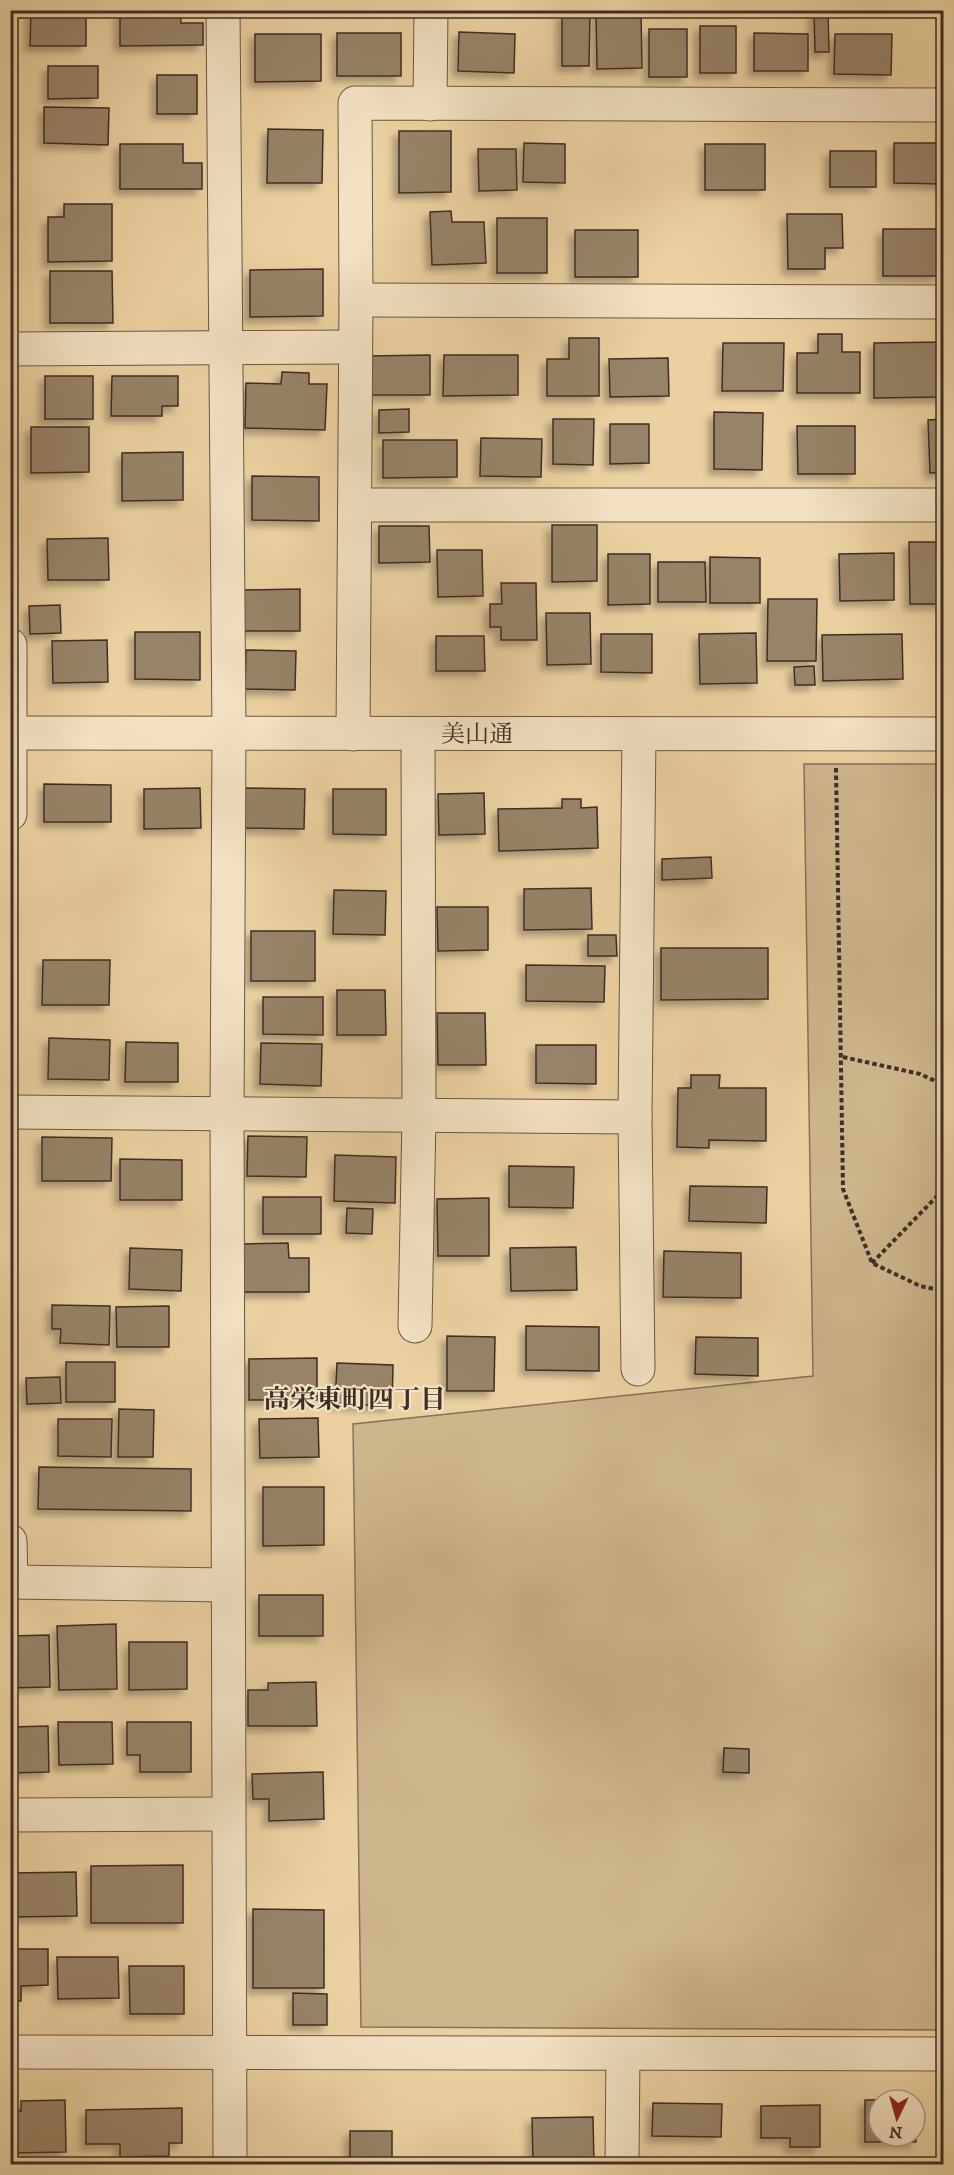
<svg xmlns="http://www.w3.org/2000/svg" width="954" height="2175" font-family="'IM FELL DW Pica','Noto Serif JP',serif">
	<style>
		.green { fill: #cdb58c; stroke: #85725a; stroke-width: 1.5 }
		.building { fill: #978367; stroke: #3d2f28; stroke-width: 1.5; fill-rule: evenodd; filter: url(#shadow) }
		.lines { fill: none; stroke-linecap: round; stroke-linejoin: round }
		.minor-casing { stroke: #685846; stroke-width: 35 }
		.tertiary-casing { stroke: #685846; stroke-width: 35 }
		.path { stroke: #3d2f28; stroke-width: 4; stroke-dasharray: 4.5 3; stroke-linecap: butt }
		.minor { stroke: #f2e1c2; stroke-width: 33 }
		.tertiary { stroke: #f2e1c2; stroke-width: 33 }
		.labels { text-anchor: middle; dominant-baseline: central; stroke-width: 4.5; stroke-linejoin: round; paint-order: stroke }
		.street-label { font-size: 24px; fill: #3d2f28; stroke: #f2e1c2 }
		.neighbourhood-label { font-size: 26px; font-weight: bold; fill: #3d2f28; stroke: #f2e1c2 }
	</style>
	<defs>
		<filter id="shadow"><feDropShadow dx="-5.5" dy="5.5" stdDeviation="3" flood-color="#0004"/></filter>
	</defs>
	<rect width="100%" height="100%" fill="#ebd1a1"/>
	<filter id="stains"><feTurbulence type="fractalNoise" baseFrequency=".00333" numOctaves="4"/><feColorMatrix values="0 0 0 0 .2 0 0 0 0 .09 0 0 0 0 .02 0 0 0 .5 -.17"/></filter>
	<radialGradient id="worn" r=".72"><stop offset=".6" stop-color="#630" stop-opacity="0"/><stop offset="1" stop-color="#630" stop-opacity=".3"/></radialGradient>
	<path class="green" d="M804 764H943V2030L361 2027 353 1424 813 1376Z"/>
	<g class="building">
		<path d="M31 10H86V46H30Z"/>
		<path d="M120 10H180L181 23H203V45L120 46Z"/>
		<path d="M596 10H641L642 68 597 69Z"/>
		<path d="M814 10H828L829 52H815Z"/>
		<path d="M562 13H590L589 66H562Z"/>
		<rect x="700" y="26" width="36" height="47"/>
		<rect x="649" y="29" width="38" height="48"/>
		<path d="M459 32 515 34 514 73 458 71Z"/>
		<rect x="337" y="33" width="64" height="43"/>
		<path d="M754 33 808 34V71H754Z"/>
		<path d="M255 34H321V81L255 82Z"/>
		<path d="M835 34H892L891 75 834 74Z"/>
		<path d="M48 66H98V98L48 99Z"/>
		<rect x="157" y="75" width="40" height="39"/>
		<path d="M44 107 109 108 108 145 44 143Z"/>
		<path d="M268 129 323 130 322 183H267Z"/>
		<path d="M399 131H451V192L399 193Z"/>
		<path d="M524 143 565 144V183L523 182Z"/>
		<path d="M894 143H944V184L894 183Z"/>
		<path d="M120 144H183V163H202V189H120Z"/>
		<rect x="705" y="144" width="60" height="46"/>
		<path d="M478 149H516L517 190 479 191Z"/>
		<rect x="830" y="151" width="46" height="36"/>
		<path d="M64 204H112V261L48 262V217H64Z"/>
		<path d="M451 211 452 222H484L486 263 432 265 430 212Z"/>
		<path d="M787 214H842L843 248H825V269H788Z"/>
		<rect x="497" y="218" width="50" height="55"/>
		<rect x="883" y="229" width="56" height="47"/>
		<rect x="575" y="230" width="63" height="47"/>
		<path d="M323 269V316L250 317V270Z"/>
		<path d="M50 271H112L113 323H50Z"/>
		<path d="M818 334H842V352H860V393H797V353H818Z"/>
		<path d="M569 338H599V396H547V359H569Z"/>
		<path d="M944 342V397L874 398V343Z"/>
		<path d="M723 343H784L783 391H722Z"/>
		<path d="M430 355V395H371L370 356Z"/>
		<path d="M444 355H518V395L443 396Z"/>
		<path d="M668 358 669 396 610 397 609 359Z"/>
		<path d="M282 372 309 373V384H327L325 430 245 428 246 383 281 384Z"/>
		<rect x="45" y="376" width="48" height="43"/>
		<path d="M112 376H178V406H162V416H111Z"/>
		<path d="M409 409V432L379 433V410Z"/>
		<path d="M714 412 763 413 762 470 714 469Z"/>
		<path d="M553 419H594L593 465 553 464Z"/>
		<path d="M944 419V472L930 473 928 420Z"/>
		<path d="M610 424H649V463L610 464Z"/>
		<path d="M797 426H855V474H798Z"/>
		<path d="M31 427H89V472L31 473Z"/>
		<path d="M481 438 542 439 541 477 480 476Z"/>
		<path d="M383 440H457V477L383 478Z"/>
		<path d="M183 452V500L122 501V453Z"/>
		<path d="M252 476 319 477V521L252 520Z"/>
		<path d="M552 525H597V581L552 582Z"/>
		<path d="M379 526H429L430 562 379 563Z"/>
		<path d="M108 538 109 580H48L47 539Z"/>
		<path d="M909 542H944V604H910Z"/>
		<path d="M437 550H482L483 596 438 597Z"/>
		<path d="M894 553V600L840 601 839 554Z"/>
		<path d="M608 554H650V604L608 605Z"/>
		<path d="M710 557 760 558V603H710Z"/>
		<path d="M658 562H705L706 602H658Z"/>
		<path d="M501 583H536L537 640H501V627H490V604H502Z"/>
		<path d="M300 589V631H243L242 590Z"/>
		<path d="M768 599H817L816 661H767Z"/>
		<path d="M60 605 61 633 30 634 29 606Z"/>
		<path d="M546 613H590L591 664 547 665Z"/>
		<path d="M135 632H200V680L135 679Z"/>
		<path d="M756 633 757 683 700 684 699 634Z"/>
		<path d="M601 634H652V673L601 672Z"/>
		<path d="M902 634 903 679 823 681 822 635Z"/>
		<path d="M436 636H484L485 671H436Z"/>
		<path d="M107 640 108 682 53 683 52 641Z"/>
		<path d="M246 650 296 651 295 690 245 689Z"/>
		<path d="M814 666 815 685H795L794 667Z"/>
		<path d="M44 784 111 785V822H44Z"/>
		<path d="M200 788 201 828 144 829V789Z"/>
		<path d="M244 788 305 789 304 829 244 828Z"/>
		<path d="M333 789H386V835L333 834Z"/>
		<path d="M484 793 485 834 439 835 438 794Z"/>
		<path d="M562 799H581V808L597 807 598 848 499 851 498 809 562 808Z"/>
		<path d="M711 857 712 878 662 880V859Z"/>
		<path d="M591 888 592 929 524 930V889Z"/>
		<path d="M334 890 386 891 385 935 333 934Z"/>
		<path d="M437 907H488V950L438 951Z"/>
		<rect x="251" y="931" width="64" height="50"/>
		<path d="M588 935H616L617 956H588Z"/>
		<path d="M661 948H768V999L661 1000Z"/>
		<path d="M43 960H110L109 1005H42Z"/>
		<path d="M526 965 605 966 604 1002 526 1001Z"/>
		<path d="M337 990H385L386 1035H337Z"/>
		<path d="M263 997H323V1035L263 1034Z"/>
		<path d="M437 1013H485L486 1065H438Z"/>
		<path d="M49 1038 110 1040 109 1080 48 1079Z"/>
		<path d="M126 1042 178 1043V1082H125Z"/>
		<path d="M261 1043 322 1044 321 1086 260 1084Z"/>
		<path d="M536 1045H596V1084L536 1083Z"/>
		<path d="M691 1075H720L719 1088H766V1141L709 1140V1148L677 1147 678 1088H691Z"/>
		<path d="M248 1136 307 1137 306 1177 247 1176Z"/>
		<path d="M42 1137 112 1138 111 1181H42Z"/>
		<path d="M335 1155 396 1157 395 1203 334 1201Z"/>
		<path d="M120 1159 182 1160V1200H120Z"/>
		<path d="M509 1166 574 1167 573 1208 509 1207Z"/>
		<path d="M690 1186 767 1187 766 1223 689 1221Z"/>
		<rect x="263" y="1197" width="58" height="37"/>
		<path d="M489 1198V1256H438L437 1199Z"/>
		<path d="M347 1208 373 1209 372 1234 346 1233Z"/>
		<path d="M288 1243 289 1258H309V1292H243V1244Z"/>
		<path d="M576 1247 577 1290 511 1291 510 1248Z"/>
		<path d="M130 1248 182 1250 181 1291 129 1289Z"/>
		<path d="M664 1251 741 1253V1298L663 1297Z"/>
		<path d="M52 1305 110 1306 109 1345 60 1343 61 1329H52Z"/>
		<path d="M169 1306V1347H117L116 1307Z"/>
		<path d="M526 1326 599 1327V1371L526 1370Z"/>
		<path d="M447 1336 495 1337 494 1391H447Z"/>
		<path d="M696 1337 758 1338V1376L695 1374Z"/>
		<path d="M317 1358V1400H249V1359Z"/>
		<rect x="66" y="1362" width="49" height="40"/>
		<path d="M337 1363 393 1365 392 1406 335 1404Z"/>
		<path d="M60 1377 61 1403 27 1404 26 1378Z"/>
		<path d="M119 1409 154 1410 153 1457H118Z"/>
		<path d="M318 1418 319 1457 260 1458 259 1419Z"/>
		<path d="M58 1419H112L111 1457 58 1456Z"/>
		<path d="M39 1467 191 1469V1511L38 1509Z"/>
		<path d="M263 1487H324V1545L263 1546Z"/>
		<rect x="259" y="1595" width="64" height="41"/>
		<path d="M116 1624 117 1689 59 1690 57 1626Z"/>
		<path d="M49 1635 50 1687 10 1688V1636Z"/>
		<path d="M129 1642H187V1689L129 1690Z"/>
		<path d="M316 1682 317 1726H248V1690H268V1683Z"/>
		<path d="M58 1722H112L113 1764 59 1765Z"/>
		<path d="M127 1722H191V1772H140V1755H127Z"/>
		<path d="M48 1726 49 1772 10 1773V1727Z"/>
		<path d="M724 1748 749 1749V1773L723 1772Z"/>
		<path d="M323 1772 324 1819 269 1821V1799H253L252 1774Z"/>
		<path d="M183 1865V1923H91V1866Z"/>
		<path d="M76 1872 77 1916 10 1917V1873Z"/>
		<path d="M253 1909 324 1910V1988H253Z"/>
		<path d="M10 1949H48V1985L21 1986V2001H10Z"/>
		<path d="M57 1957H118L119 1998 58 1999Z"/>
		<path d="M129 1966H184V2014H130Z"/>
		<path d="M293 1993 327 1994V2025H293Z"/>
		<path d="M915 2099 916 2142H865V2100ZM879 2100H915V2136H879Z"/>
		<path d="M65 2100 66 2152 10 2153V2111H21V2101Z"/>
		<path d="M653 2103 722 2104 721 2137 652 2136Z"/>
		<path d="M820 2105V2147H790V2138H761V2106Z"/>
		<path d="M182 2108V2143H169V2156L120 2157V2144H86V2110Z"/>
		<path d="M593 2117 594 2164H533L532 2118Z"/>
		<rect x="350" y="2131" width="42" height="33"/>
	</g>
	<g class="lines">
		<g class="minor-casing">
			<g id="minor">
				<path d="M223 10 229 733 227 1114 230 2164"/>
				<path d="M430 104 431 10"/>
				<path d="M356 300 944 302"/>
				<path d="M10 349 355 347"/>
				<path d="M355 505H944"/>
				<path d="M10 645V814"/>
				<path d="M353 734 356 300 355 103 944 105"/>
				<path d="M10 1112 635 1117"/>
				<path d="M415 1326 419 1116 418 735"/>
				<path d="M638 1369 635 1117 639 735"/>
				<path d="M10 1541 11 1582"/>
				<path d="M10 1582 228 1585"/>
				<path d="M10 1815 228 1814"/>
				<path d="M10 2052 944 2054"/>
				<path d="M622 2164 623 2054"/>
			</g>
		</g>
		<g class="tertiary-casing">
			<path id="tertiary" d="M10 733 944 734"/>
		</g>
		<g class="path">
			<path d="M836 768 843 1189 872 1263 920 1286 944 1291"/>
			<path d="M843 1057 920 1074 944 1085"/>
			<path d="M872 1263 944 1189"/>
		</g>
		<use href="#minor" class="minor"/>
		<use href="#tertiary" class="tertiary"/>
	</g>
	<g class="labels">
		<g class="street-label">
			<text x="477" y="735">美山通</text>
		</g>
		<g class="neighbourhood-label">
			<text x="355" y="1400">高栄東町四丁目</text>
		</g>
	</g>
	<rect width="954" height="2175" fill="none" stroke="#ebd1a1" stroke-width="36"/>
	<rect x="12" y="12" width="930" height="2151" fill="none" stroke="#3d2f28" stroke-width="3"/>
	<rect x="18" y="18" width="918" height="2139" fill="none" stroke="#3d2f28" stroke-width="1.5"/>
	<g transform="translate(897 2118) rotate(185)"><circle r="28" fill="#f2e1c2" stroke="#aa9a84" stroke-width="1.5"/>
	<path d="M0-4.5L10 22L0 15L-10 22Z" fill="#8f2418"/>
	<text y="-9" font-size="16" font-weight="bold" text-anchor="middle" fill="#3d2f28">N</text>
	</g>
	<rect width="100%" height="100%" filter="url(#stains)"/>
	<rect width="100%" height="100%" fill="url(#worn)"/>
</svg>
